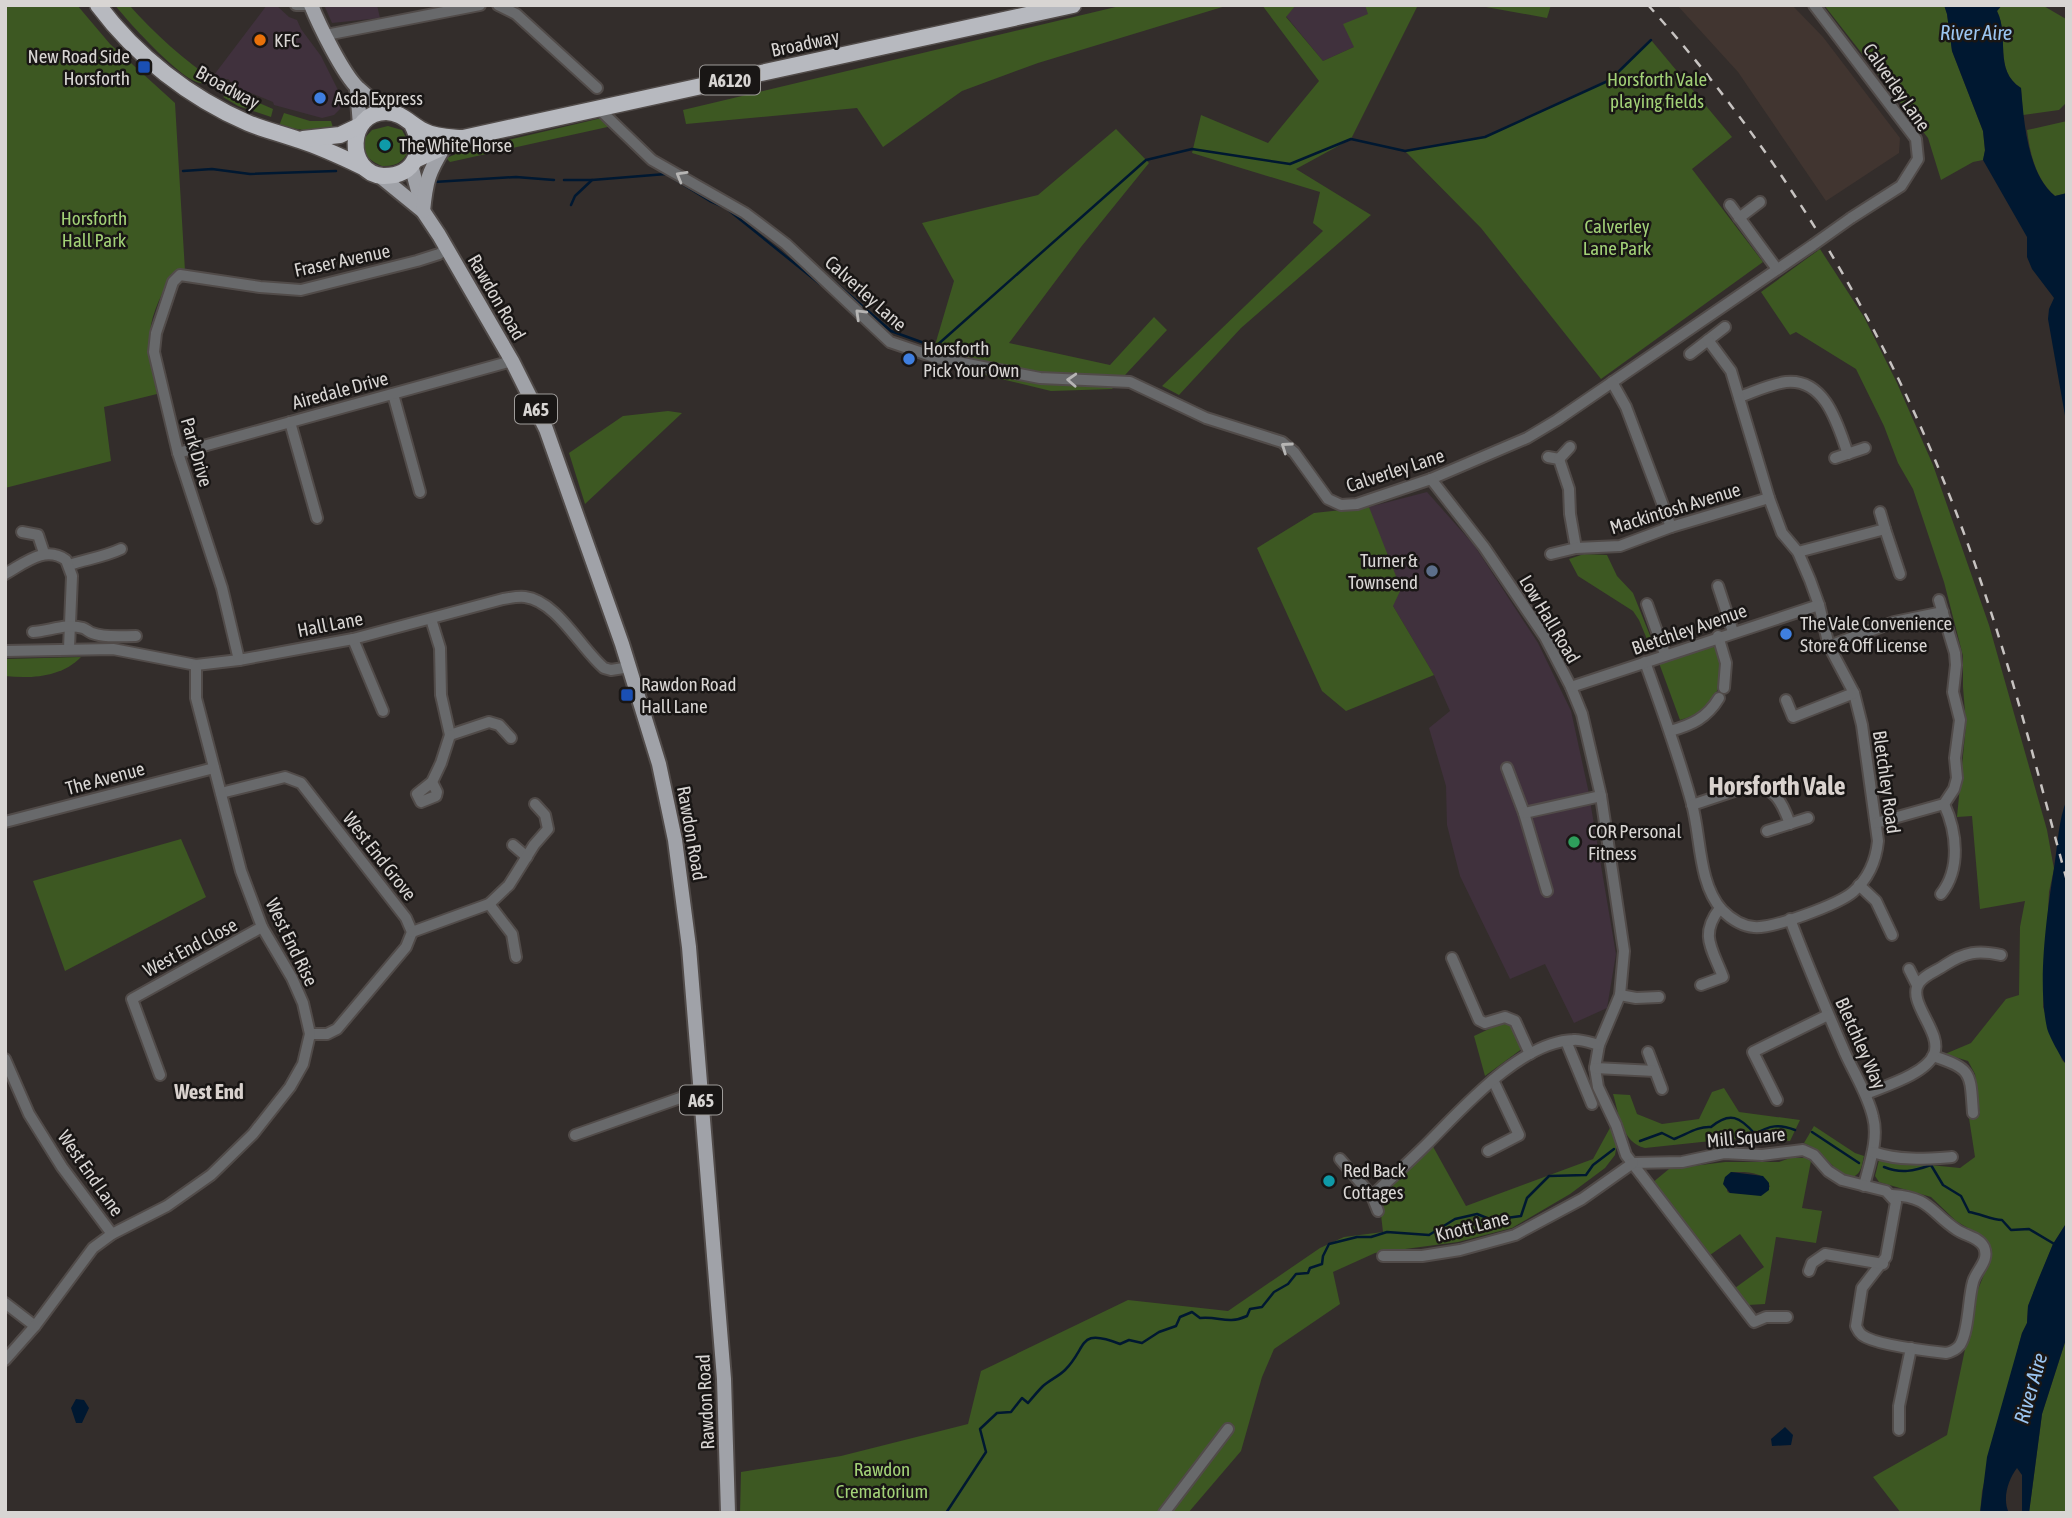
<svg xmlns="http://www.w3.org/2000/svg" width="2072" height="1518" font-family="'Asap Condensed',sans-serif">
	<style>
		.commercial { fill: #40313d }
		.built { fill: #413530 }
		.green { fill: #3d5822; fill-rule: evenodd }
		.water { fill: #001831 }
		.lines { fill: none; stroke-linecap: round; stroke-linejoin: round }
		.stream { stroke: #001831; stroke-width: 2.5 }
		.minor-casing { stroke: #514b49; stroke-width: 14 }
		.major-casing { stroke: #514b49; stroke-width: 18 }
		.highway-casing { stroke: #514b49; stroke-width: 19 }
		.minor { stroke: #68696b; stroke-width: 10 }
		.major { stroke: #a0a2a8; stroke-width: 14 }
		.highway { stroke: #b7b9bf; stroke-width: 16 }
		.rail { stroke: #c7c3c1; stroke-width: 2.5; stroke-dasharray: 9 9; stroke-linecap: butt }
		.minor-bridge-casing { stroke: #514b49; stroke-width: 14; stroke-linecap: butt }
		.minor-bridge { stroke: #68696b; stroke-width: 10 }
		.oneway { stroke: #b6b5b4 }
		.food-dot { fill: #e8710a; stroke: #191615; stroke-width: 2.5 }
		.transit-dot { fill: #1a4fb4; stroke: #191615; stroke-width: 2.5 }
		.shop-dot { fill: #3f7fe0; stroke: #191615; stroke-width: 2.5 }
		.culture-dot { fill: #0f9aa8; stroke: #191615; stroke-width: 2.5 }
		.service-dot { fill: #5c6f8a; stroke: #191615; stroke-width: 2.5 }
		.leisure-dot { fill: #2e9e5b; stroke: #191615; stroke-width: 2.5 }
		.labels { text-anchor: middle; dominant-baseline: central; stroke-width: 5; stroke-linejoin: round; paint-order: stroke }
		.shield { fill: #191615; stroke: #9f9c9a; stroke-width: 2 }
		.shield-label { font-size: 18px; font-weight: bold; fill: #d8d5d3 }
		.poi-label { font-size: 19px; fill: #d8d5d3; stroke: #191615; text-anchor: start }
		.street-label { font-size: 19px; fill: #d8d5d3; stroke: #191615 }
		.park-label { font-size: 19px; fill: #a2d177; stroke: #191615 }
		.water-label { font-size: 21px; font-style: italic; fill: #9bc5f1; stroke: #191615 }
		.neighbourhood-label { font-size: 21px; font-weight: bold; fill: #d9d2ce; stroke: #191615 }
		.district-label { font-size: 26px; font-weight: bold; fill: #d9d2ce; stroke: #191615 }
	</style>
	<rect width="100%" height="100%" fill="#332d2b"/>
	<g class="commercial">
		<path d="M267 5H276L289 17 297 20 301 29 321 56 343 100 340 109 334 115 322 118 274 105 273 102 236 87 228 79 221 80 214 75Z"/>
		<path d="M324 5H377L380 18 332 23Z"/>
		<path d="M1296 5H1365L1369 14 1354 47 1323 61 1286 16Z"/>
		<path d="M1427 492 1474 545 1538 643 1571 711 1588 789 1616 954 1607 1008 1574 1023 1545 964 1510 979 1460 876 1447 825 1446 786 1429 728 1450 711 1434 675 1393 606 1369 507Z"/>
	</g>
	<path class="built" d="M1677 5H1792L1823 37 1900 138 1899 153 1826 201 1738 72Z"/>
	<g class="green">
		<path d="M5 5H77L110 44 175 103 185 271 171 274C163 293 152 311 150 332 148 352 154 374 157 394L104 407 111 461 5 488Z"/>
		<path d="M115 5H129C156 35 183 59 216 82 211 82 204 84 200 83 181 80 128 22 115 5Z"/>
		<path d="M1124 5H1229L1038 63 962 91 883 147 857 108 686 124 683 110Z"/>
		<path d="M1262 5H1296L1286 17 1323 61 1354 47 1343 24 1368 14 1365 5H1418L1351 139 1296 169 1371 215 1241 328 1179 395 1162 386 1323 231 1313 223 1320 192 1192 153 1201 115 1268 143 1319 81Z"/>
		<path d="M1475 5H1551L1547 18Z"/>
		<path d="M1824 5H1944L1947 14 1952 51 1983 131 1985 151 1983 160 1973 162 1941 180 1928 138Z"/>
		<path d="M2002 5H2042L2066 19 2067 102 2059 110 2023 115 2021 88C1993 70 2010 37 1997 11Z"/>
		<path d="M1651 40 1732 137 1692 169 1763 262 1601 379 1481 228 1405 151 1485 137 1610 80Z"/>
		<path d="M232 91 273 109 271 117 238 106 223 97Z"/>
		<path d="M284 113 310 121H331L334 131H309L279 126Z"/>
		<path d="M606 117 612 126 450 162 446 158 469 149Z"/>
		<path d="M2067 121V193L2055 196C2036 180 2030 154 2027 130Z"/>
		<path d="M388 126 402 130 410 145C407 160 397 167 382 166 368 160 363 155 363 140L372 130Z"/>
		<path d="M1116 129 1149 163 1081 247 1009 343 1110 365 1154 317 1167 330 1112 389 1051 391 930 362 954 281 922 223 1038 195Z"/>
		<path d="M1820 249 1864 317 1897 383 1933 465 1989 625 2047 830 2054 869 2049 892 2043 1007 2054 1039 2062 1060 2067 1065V1222L2053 1244 2028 1306 2027 1323 2022 1333 1982 1491 1980 1513H1901L1873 1477 1947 1435 1977 1292 1991 1257 1983 1237 1956 1221 1931 1197 1879 1182 1875 1176 1879 1160 1960 1168 1975 1157 1969 1118 1980 1115 1975 1074 1968 1061 1945 1054 1971 1043 2006 999 2019 995 2020 927 2025 901 1980 909 1972 816 1957 817 1966 725 1963 687V656L1944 582 1913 489 1898 463 1884 426 1856 369 1796 332 1790 335 1761 292Z"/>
		<path d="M668 411 682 413 585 504 569 453 623 416Z"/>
		<path d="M1369 507 1401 589 1393 606 1434 675 1346 711 1322 691 1257 548 1314 513Z"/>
		<path d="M1584 554 1607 555 1617 576 1633 593 1655 648 1651 649 1639 620 1633 611 1578 576 1569 559Z"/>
		<path d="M1716 642C1730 676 1717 711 1680 720L1659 663Z"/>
		<path d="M81 657C62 677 31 679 5 676V659Z"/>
		<path d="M181 839 206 897 65 971 33 881Z"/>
		<path d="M1504 1022 1511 1023 1523 1048 1485 1076 1474 1036Z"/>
		<path d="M1724 1088 1739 1112 1800 1120 1790 1141 1730 1139 1645 1148C1622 1143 1619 1114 1613 1094L1630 1095 1637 1114 1662 1124 1699 1119 1712 1092Z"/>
		<path d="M1611 1126 1617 1144 1615 1155 1605 1168 1570 1194 1512 1228 1458 1242 1375 1253 1333 1272 1340 1304 1274 1349 1262 1377 1241 1451 1188 1513H740L741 1472 841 1456 968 1424 981 1371 1128 1300 1228 1311 1320 1248 1344 1237 1383 1232 1379 1198 1431 1143 1466 1206 1593 1159Z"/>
		<path d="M1814 1126 1855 1153 1864 1156C1862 1164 1862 1173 1853 1177 1832 1172 1825 1152 1804 1143Z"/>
		<path d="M1790 1158H1805L1811 1161 1802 1208 1822 1211 1816 1243 1776 1237 1765 1304 1748 1305 1735 1288 1764 1267 1740 1234 1710 1255 1652 1183 1669 1169 1725 1162H1779ZM1731 1172C1745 1172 1766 1171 1770 1187L1729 1193 1727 1191Z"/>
		<path d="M2067 1336V1513H2029L2042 1414Z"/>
	</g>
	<g class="water">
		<path d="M1944 5H2002L1997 11C2010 37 1993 70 2021 88 2024 121 2027 173 2055 196L2067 193V427L2048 319 2049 309 2054 298 2032 269 2027 257V237L1983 160 1985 150 1983 131 1952 51 1947 14Z"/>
		<path d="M2067 799V1065C2062 1060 2048 1034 2047 1028 2037 983 2047 913 2054 868 2058 844 2058 821 2067 799Z"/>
		<path d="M1731 1172 1763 1176 1769 1183V1190L1761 1196 1730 1193 1723 1184 1725 1177Z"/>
		<path d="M2067 1222V1336L2042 1414 2029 1513H2022V1475L2017 1468C2008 1480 2002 1499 2009 1513H1980L1987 1457 2022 1333 2027 1323 2028 1306 2038 1280 2053 1244Z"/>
		<path d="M76 1399 84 1400 89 1408 82 1423H76L71 1408Z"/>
		<path d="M1785 1427 1793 1435 1791 1445 1772 1446 1771 1439Z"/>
	</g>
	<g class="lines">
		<g class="stream">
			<path d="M183 171 212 169 250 174 336 171"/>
			<path d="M564 180H592"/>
			<path d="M434 182 516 177 554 180"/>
			<path d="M571 205 575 196 592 180 666 174 710 201 726 208 820 284"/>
			<path d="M831 279 891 331 935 347 1146 160 1192 149 1290 164 1351 139 1405 151 1485 137 1610 80 1651 40"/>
			<path d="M1812 1132 1859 1163"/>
			<path d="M1640 1141 1662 1133 1674 1139C1687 1134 1698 1126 1711 1127 1730 1111 1740 1117 1755 1134 1770 1125 1779 1124 1795 1130"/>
			<path d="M1884 1167C1901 1174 1914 1171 1931 1165L1943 1185 1961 1196 1969 1212C1981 1214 1992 1220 2002 1220L2011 1230 2029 1229 2056 1245"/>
			<path d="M946 1513 986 1452 980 1429 997 1413 1011 1412 1022 1398 1028 1403C1033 1397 1038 1391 1043 1386 1050 1380 1059 1376 1065 1370 1088 1347 1077 1327 1120 1344L1129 1340 1142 1343 1159 1332 1176 1326 1180 1317 1192 1312 1200 1318C1220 1316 1227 1325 1247 1316L1250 1309 1262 1307 1274 1292 1288 1284 1296 1274 1308 1273 1310 1268 1322 1264 1323 1256 1329 1244 1357 1237H1371L1387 1232 1429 1235 1455 1219 1477 1214 1492 1220 1521 1216 1527 1198 1549 1176 1586 1175 1593 1165 1614 1149"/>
		</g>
		<g class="minor-casing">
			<g id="minor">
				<path d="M296 5H304"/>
				<path d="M498 5 516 14 597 88"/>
				<path d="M1814 5 1916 139 1918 159 1901 186 1851 218"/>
				<path d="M326 35 480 5"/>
				<path d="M599 109 652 160 745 213 786 244 890 342 937 358 1040 378 1130 382 1206 418 1282 442 1294 452 1328 499 1341 505 1357 504 1431 479 1527 438 1557 420 1813 245"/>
				<path d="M1730 205 1777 269"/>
				<path d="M1739 218 1760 202"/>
				<path d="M1690 354 1725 327"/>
				<path d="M1612 382 1626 407 1671 527"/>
				<path d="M393 394 420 492"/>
				<path d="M1739 397C1754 392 1770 384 1786 382 1826 378 1838 426 1848 454"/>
				<path d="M290 422 317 518"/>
				<path d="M178 453 512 361"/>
				<path d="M1548 457 1559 459 1569 489 1570 514 1576 548"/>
				<path d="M1835 458 1865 448"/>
				<path d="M1559 459 1570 447"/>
				<path d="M1431 479 1484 547 1545 637 1571 687 1582 714 1601 796 1624 951 1620 995 1599 1045 1595 1068 1598 1087 1616 1125 1626 1155 1754 1322 1766 1317H1787"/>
				<path d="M1885 529 1900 574"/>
				<path d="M22 532 38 535 44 553"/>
				<path d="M1798 552 1885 529 1880 512"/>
				<path d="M1551 554 1576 548 1620 546 1671 527 1769 498"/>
				<path d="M69 565C87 559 104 557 121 549"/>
				<path d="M5 574C25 563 45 545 66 560L72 576 69 648"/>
				<path d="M1718 586 1733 632"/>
				<path d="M1647 604 1665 654"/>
				<path d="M431 619 440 648 441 695 450 735"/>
				<path d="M33 632C49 631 67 623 83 628 86 629 89 632 92 633 105 638 122 636 136 636"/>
				<path d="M1718 636 1726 663 1724 688"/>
				<path d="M353 639 383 711"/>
				<path d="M1829 646 1894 622 1943 612"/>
				<path d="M5 651 113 649 196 665 239 660 353 639 503 599C510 598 518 596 525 597 557 601 581 649 604 668L611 670 630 667"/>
				<path d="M239 660 222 588 178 453 154 352 156 333 173 282 180 275 260 287 301 290 417 261 439 254 447 248"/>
				<path d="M1645 662C1662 709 1679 756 1692 804 1701 837 1698 883 1722 910 1730 918 1742 926 1754 927 1773 929 1839 904 1853 892 1869 878 1876 861 1878 841L1862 725 1854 693 1829 646 1819 605 1810 580 1798 552 1782 533 1769 498 1731 371 1708 340"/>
				<path d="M1571 687 1819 605"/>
				<path d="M1786 700 1793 717 1854 693"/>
				<path d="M1670 731C1692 725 1707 718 1719 698"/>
				<path d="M450 735 489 722 499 725 511 738"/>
				<path d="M1507 768 1524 813 1547 891"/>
				<path d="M432 782 417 794 421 802 436 796 437 792 432 782 441 763 450 735"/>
				<path d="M221 793 285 777 301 783 406 918 412 932 406 947 337 1029 327 1034H310"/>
				<path d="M1692 805 1749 786C1775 786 1782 802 1790 824"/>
				<path d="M1524 813 1601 796"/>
				<path d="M5 822 214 768"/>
				<path d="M1876 823 1944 804 1954 789 1957 778 1955 758 1960 720 1953 692 1956 665 1955 653 1939 600"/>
				<path d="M1767 831 1808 818"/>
				<path d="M513 845 527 857"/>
				<path d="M1859 885 1876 901 1892 935"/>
				<path d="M1941 894C1961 869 1957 832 1944 804"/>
				<path d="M489 904 512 934 516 957"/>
				<path d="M1790 919C1807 965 1826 1009 1845 1053 1855 1075 1868 1095 1873 1117 1879 1139 1869 1165 1864 1186"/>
				<path d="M412 932 489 904 509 885 534 845 548 829 545 815 535 804"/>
				<path d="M1452 958 1479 1020 1485 1023 1505 1017 1515 1021 1530 1054"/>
				<path d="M1909 969 1917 985"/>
				<path d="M1701 985 1723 977C1712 948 1699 935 1720 908"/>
				<path d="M1620 995 1636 998 1659 997"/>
				<path d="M1566 1041 1592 1104"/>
				<path d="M1648 1052 1662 1089"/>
				<path d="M1933 1056C1973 1069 1970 1073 1973 1113"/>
				<path d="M5 1059 29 1114 62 1167 112 1234"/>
				<path d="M1595 1068 1655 1071"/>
				<path d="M160 1075 132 999 262 927"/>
				<path d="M1866 1094C1885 1086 1926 1074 1934 1054 1943 1032 1906 1002 1919 983 1925 974 1937 971 1945 965 1965 952 1978 950 2001 955"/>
				<path d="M1777 1100 1753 1052 1828 1015"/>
				<path d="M575 1135 700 1091"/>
				<path d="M1488 1151 1519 1135 1493 1080"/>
				<path d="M1873 1152C1900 1161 1924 1159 1952 1157"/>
				<path d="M1340 1159 1372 1196 1378 1211"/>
				<path d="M1633 1163 1682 1162 1724 1153 1762 1155 1803 1150 1814 1155 1828 1171 1842 1180 1886 1191 1896 1202 1886 1257 1862 1288 1856 1326C1858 1330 1858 1332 1862 1335 1875 1345 1928 1351 1946 1353 1952 1352 1956 1350 1960 1345 1969 1331 1968 1299 1973 1282 1976 1270 1990 1261 1984 1247 1979 1237 1966 1236 1957 1230 1930 1212 1930 1197 1892 1195"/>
				<path d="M1372 1196C1391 1178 1409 1162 1427 1144 1462 1109 1520 1042 1573 1040 1581 1039 1591 1043 1599 1045"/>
				<path d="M1383 1256H1422L1460 1250 1515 1235 1582 1199 1633 1163"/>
				<path d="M1809 1271 1812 1263 1825 1254 1883 1264"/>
				<path d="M5 1303 35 1326"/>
				<path d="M5 1360 35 1326 93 1248 112 1234 167 1206 211 1175 253 1134 290 1087 303 1064 310 1034 303 1003 292 978 262 927 241 871 196 698V665"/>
				<path d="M1899 1430V1406L1911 1348"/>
				<path d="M1164 1513 1228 1429"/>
			</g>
		</g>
		<g class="major-casing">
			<g id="major">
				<path d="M311 5C319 25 343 74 358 88 369 99 382 107 396 113"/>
				<path d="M357 88 360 125"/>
				<path d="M411 165 421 202"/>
				<path d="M380 176 423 211 439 235 512 361 546 429 622 644 659 764 675 840 689 947 724 1379 728 1513"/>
				<path d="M423 211C426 181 428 173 444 147"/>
			</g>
		</g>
		<g class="highway-casing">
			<g id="highway">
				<path d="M98 5C136 56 190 98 248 123 265 130 282 134 299 140 321 147 342 157 363 167"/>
				<path d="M412 124C425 149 416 177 383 176 345 173 347 112 386 112 402 112 411 125 424 131 435 137 448 137 461 138"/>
				<path d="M303 139 340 135 359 126"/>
				<path d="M415 160 463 138 1073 5"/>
			</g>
		</g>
		<use href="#minor" class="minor"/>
		<use href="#major" class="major"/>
		<use href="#highway" class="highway"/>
		<path class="rail" d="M1648 5C1799 173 1911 371 1982 585 2015 682 2040 782 2067 881"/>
		<g class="minor-bridge-casing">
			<path id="minor-bridge" d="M1813 245 1851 218"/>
		</g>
		<use href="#minor-bridge" class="minor-bridge"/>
	</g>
	<defs><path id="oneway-chevron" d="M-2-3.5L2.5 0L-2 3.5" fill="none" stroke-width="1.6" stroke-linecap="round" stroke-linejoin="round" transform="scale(1.75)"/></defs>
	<g class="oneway">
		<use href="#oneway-chevron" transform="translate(681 176) rotate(-150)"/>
		<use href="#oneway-chevron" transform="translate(860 314) rotate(-136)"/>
		<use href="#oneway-chevron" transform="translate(1072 380) rotate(-177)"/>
		<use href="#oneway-chevron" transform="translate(1286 447) rotate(-145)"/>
	</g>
	<circle class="food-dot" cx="260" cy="40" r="7"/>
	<g class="transit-dot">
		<rect x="137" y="60" width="14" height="14" rx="3.5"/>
		<rect x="620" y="688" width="14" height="14" rx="3.5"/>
	</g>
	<g class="shop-dot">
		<circle cx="320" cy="98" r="7"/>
		<circle cx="909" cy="359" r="7"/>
		<circle cx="1786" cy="634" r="7"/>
	</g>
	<g class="culture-dot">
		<circle cx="385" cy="145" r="7"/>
		<circle cx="1329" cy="1181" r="7"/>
	</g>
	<circle class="service-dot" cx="1432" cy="571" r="7"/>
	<circle class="leisure-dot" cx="1574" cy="842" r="7"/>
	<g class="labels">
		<g class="shield">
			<rect x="700" y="65.5" width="60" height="29" rx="5"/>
			<rect x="515" y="394.5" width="42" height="29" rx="5"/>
			<rect x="680" y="1085.5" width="42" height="29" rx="5"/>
		</g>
		<g class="shield-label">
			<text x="730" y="80">A6120</text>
			<text x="536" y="409">A65</text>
			<text x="701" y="1100">A65</text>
		</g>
		<g class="poi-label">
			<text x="274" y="40">KFC</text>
			<text x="130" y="56" text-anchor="end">New Road Side<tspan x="130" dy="22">Horsforth</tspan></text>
			<text x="334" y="98">Asda Express</text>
			<text x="399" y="145">The White Horse</text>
			<text x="923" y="348">Horsforth<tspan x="923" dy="22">Pick Your Own</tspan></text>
			<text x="1418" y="560" text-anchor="end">Turner &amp;<tspan x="1418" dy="22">Townsend</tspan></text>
			<text x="1800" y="623">The Vale Convenience<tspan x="1800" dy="22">Store &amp; Off License</tspan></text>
			<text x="641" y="684">Rawdon Road<tspan x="641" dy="22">Hall Lane</tspan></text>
			<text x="1588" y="831">COR Personal<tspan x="1588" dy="22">Fitness</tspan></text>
			<text x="1343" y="1170">Red Back<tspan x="1343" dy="22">Cottages</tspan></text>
		</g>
		<g class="street-label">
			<text transform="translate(805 43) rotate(-12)">Broadway</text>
			<text transform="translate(228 87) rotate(29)">Broadway</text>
			<text transform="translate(1897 87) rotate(55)">Calverley Lane</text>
			<text transform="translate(342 260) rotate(-12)">Fraser Avenue</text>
			<text transform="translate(866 293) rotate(42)">Calverley Lane</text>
			<text transform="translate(497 297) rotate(60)">Rawdon Road</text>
			<text transform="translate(340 390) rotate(-15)">Airedale Drive</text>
			<text transform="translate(197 452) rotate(74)">Park Drive</text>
			<text transform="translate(1395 470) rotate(-18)">Calverley Lane</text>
			<text transform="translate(1675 508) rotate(-17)">Mackintosh Avenue</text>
			<text transform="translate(1550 619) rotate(59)">Low Hall Road</text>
			<text transform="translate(330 624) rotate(-11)">Hall Lane</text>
			<text transform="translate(1689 629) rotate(-19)">Bletchley Avenue</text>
			<text transform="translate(105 778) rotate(-15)">The Avenue</text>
			<text transform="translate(1887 782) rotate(82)">Bletchley Road</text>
			<text transform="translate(692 833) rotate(80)">Rawdon Road</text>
			<text transform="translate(380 856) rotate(52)">West End Grove</text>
			<text transform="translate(292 942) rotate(64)">West End Rise</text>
			<text transform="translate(190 947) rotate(-28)">West End Close</text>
			<text transform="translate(1861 1043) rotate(66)">Bletchley Way</text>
			<text transform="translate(1746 1137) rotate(-5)">Mill Square</text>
			<text transform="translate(91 1173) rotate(55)">West End Lane</text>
			<text transform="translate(1472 1226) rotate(-14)">Knott Lane</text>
			<text transform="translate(705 1402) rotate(-93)">Rawdon Road</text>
		</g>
		<g class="park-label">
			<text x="1657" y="79">Horsforth Vale<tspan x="1657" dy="22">playing fields</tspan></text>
			<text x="94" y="218">Horsforth<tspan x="94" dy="22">Hall Park</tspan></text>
			<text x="1617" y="226">Calverley<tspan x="1617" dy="22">Lane Park</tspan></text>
			<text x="882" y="1469">Rawdon<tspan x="882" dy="22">Crematorium</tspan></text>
		</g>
		<g class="water-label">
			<text x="1976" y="32">River Aire</text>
			<text transform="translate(2030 1388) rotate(-74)">River Aire</text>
		</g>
		<g class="neighbourhood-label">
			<text x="209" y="1091">West End</text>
		</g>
		<g class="district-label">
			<text x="1777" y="786">Horsforth Vale</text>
		</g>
	</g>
	<rect width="2072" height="1518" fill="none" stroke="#d8d5d3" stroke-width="14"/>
</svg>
